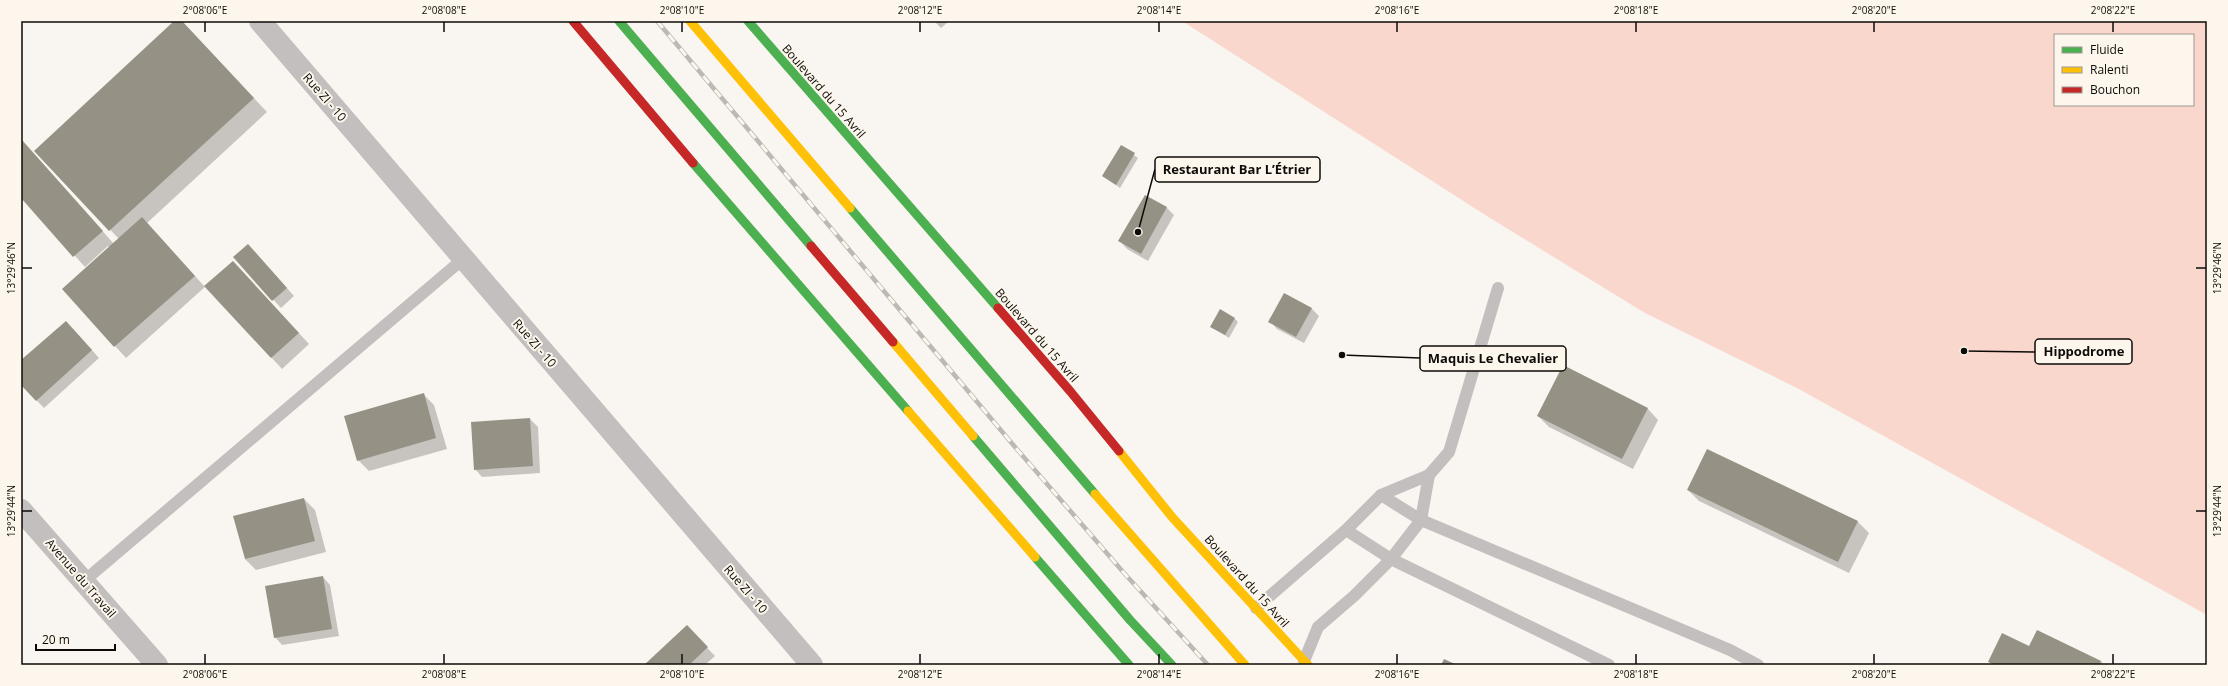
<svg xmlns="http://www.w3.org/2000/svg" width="2228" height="686" font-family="'Open Sans',sans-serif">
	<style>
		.green { fill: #fad7cd; fill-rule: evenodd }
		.shadow { fill: #0003 }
		.building { fill: #959285 }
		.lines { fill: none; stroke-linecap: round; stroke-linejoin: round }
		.lane { stroke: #c2bfbe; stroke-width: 12 }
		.street { stroke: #c2bfbe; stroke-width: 22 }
		.fast { stroke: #4caf50; stroke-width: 9 }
		.slow { stroke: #ffc107; stroke-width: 9 }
		.jam { stroke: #c62828; stroke-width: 9 }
		.rail-casing { stroke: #bbb9b4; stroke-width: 4.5 }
		.rail { stroke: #fdf6ec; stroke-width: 3; stroke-dasharray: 9; stroke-linecap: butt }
		.ticks { fill: none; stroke: #0d0b08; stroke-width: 1.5 }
		.labels { text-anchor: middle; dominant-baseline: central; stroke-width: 4; stroke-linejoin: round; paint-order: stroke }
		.street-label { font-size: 12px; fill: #0d0b08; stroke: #fdf6ec }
		.leader { fill: none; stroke: #0d0b08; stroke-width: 1.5 }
		.callout-dot { fill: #0d0b08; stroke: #fdf6ec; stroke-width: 1.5 }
		.callout { fill: #fdf6ec; stroke: #0d0b08; stroke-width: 1.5 }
		.callout-label { font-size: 13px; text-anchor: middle; font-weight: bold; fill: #0d0b08 }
		.neatline { fill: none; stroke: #0d0b08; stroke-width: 1.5 }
		.ticks-label { font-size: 10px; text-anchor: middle; fill: #0d0b08 }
	</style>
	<rect width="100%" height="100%" fill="#f9f5f0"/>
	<path class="green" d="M1182 21H2207V615L1797 388 1645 313 1490 218ZM2055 35H2193V105H2055Z"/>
	<g class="shadow">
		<path d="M176 21H181L192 32 267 112 147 223 205 287 232 262 243 273 309 344 282 369 206 286 126 358 63 289 110 248 108 246 85 267 21 196V139L114 244 119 239 35 151Z"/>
		<path d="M934 21H949L941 28Z"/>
		<path d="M1121 146 1138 158 1120 188 1103 176Z"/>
		<path d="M1145 196 1167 208 1174 215 1148 261 1127 249 1120 241Z"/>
		<path d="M255 252 294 296 281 308 234 257Z"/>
		<path d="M1311 308 1319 316 1304 343 1277 329 1270 321Z"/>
		<path d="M1234 318 1238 322 1229 338 1212 327Z"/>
		<path d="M73 329 99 358 44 408 21 384V362Z"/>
		<path d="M1564 366 1648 409 1658 420 1633 469 1549 427 1538 416Z"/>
		<path d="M423 394 434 405 447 449 369 471 358 460Z"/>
		<path d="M530 419 538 427 540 473 482 477 475 469Z"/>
		<path d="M1708 450 1858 522 1869 533 1849 573 1699 501 1688 490Z"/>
		<path d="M304 499 315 510 326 552 256 570 245 559Z"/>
		<path d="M323 577 330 585 339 636 282 645 275 637Z"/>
		<path d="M2038 631 2101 661 2104 665H1993L1989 661 2030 648Z"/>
		<path d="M694 634 715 656 705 665H646Z"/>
	</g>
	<g class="building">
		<path d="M174 21H182L254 98 109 231 34 151Z"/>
		<path d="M21 139 103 231 73 257 21 198Z"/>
		<path d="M1121 145 1135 153 1116 185 1102 176Z"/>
		<path d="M1145 195 1167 207 1141 254 1118 241Z"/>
		<path d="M142 217 195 276 114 347 62 289Z"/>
		<path d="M248 244 287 288 272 301 233 257Z"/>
		<path d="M233 261 299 333 271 358 204 286Z"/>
		<path d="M1284 293 1312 308 1296 337 1268 322Z"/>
		<path d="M1220 309 1235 318 1225 335 1210 327Z"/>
		<path d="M66 321 92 350 36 401 21 385V360Z"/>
		<path d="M1563 365 1648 408 1622 459 1537 416Z"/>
		<path d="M424 393 436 438 357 461 344 416Z"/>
		<path d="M530 418 533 466 474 470 471 422Z"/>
		<path d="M1707 449 1858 521 1838 562 1687 490Z"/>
		<path d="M304 498 315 541 245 559 233 516Z"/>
		<path d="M323 576 332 629 274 638 265 586Z"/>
		<path d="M687 625 708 647 689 665H644Z"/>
		<path d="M2037 630 2101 661 2099 665H1995L1988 662 2002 633 2029 646Z"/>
		<path d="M1444 659 1457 665H1441Z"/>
	</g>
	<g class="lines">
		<g class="lane">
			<path d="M1381 495 1421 520 1730 650 1758 665"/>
			<path d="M1346 530 1391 559 1609 665"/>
			<path d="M84 581 463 259"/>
			<path d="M1256 608 1346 530 1381 495 1429 475 1449 452 1498 288"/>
			<path d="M1304 661 1318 627 1354 596 1391 559 1421 520 1429 475"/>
		</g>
		<g class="street">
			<path d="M260 21 812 665"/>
			<path d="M21 510 157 665"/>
		</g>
		<g class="fast">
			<path d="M619 21 811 246"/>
			<path d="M748 21 998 308"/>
			<path d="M693 163 908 411"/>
			<path d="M850 208 1095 494"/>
			<path d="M973 436 1130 620 1172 665"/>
			<path d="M1035 557 1129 665"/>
		</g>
		<g class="slow">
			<path d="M690 21 850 208"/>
			<path d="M893 342 973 436"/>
			<path d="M908 411 1035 557"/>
			<path d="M1119 451 1172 517 1308 665"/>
			<path d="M1095 494 1245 665"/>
		</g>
		<g class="jam">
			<path d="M573 21 693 163"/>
			<path d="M811 246 893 342"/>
			<path d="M998 308 1070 391 1119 451"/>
		</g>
		<g class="rail-casing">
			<path id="rail" d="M657 21 1015 447 1124 573 1208 665"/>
		</g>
		<use href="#rail" class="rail"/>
	</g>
	<path class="ticks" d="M205 22V32M444 22V32M682 22V32M920 22V32M1159 22V32M1397 22V32M1636 22V32M1874 22V32M2113 22V32M22 268H32M2196 268H2206M22 511H32M2196 511H2206M205 654V664M444 654V664M682 654V664M920 654V664M1159 654V664M1397 654V664M1636 654V664M1874 654V664M2113 654V664"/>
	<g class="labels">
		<g class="street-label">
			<text transform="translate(824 91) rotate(49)">Boulevard du 15 Avril</text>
			<text transform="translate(325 97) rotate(49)">Rue ZI - 10</text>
			<text transform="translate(1037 335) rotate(49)">Boulevard du 15 Avril</text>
			<text transform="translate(535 343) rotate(49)">Rue ZI - 10</text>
			<text transform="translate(81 578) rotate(49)">Avenue du Travail</text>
			<text transform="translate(1247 581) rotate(48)">Boulevard du 15 Avril</text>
			<text transform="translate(746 589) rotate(49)">Rue ZI - 10</text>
		</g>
	</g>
	<path class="leader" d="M1138 232L1155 169M1964 351L2035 352M1342 355L1420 358"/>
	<g class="callout-dot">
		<circle cx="1138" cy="232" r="4"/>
		<circle cx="1964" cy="351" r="4"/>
		<circle cx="1342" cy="355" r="4"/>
	</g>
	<g class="callout">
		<rect x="1155" y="157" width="165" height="25" rx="4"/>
		<rect x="2035" y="339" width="97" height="25" rx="4"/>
		<rect x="1420" y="346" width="146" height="25" rx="4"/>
	</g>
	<g class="callout-label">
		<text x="1237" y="174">Restaurant Bar L’Étrier</text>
		<text x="2084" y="356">Hippodrome</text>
		<text x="1493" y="363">Maquis Le Chevalier</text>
	</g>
	<rect width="2228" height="686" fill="none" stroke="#fdf6ec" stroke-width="44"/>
	<rect x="2054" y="34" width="140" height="72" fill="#fdf6ec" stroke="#9d9891"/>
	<rect x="2062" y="47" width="20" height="6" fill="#4caf50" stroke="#9d9891"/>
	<text x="2090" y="54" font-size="12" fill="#0d0b08">Fluide</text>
	<rect x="2062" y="67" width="20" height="6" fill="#ffc107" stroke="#9d9891"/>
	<text x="2090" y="74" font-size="12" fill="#0d0b08">Ralenti</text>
	<rect x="2062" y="87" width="20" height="6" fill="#c62828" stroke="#9d9891"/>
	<text x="2090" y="94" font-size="12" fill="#0d0b08">Bouchon</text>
	<path d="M36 644v6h79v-6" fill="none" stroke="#0d0b08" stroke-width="2"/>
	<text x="42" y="644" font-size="12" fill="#0d0b08" stroke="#fdf6ec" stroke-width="3" paint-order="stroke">20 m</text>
	<rect x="22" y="22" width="2184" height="642" class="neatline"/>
	<g class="ticks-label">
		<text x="205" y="14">2°08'06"E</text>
		<text x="444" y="14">2°08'08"E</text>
		<text x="682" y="14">2°08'10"E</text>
		<text x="920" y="14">2°08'12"E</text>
		<text x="1159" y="14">2°08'14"E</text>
		<text x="1397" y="14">2°08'16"E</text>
		<text x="1636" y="14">2°08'18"E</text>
		<text x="1874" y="14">2°08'20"E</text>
		<text x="2113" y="14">2°08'22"E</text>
		<text transform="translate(11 268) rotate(-90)" y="4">13°29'46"N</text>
		<text transform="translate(2217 268) rotate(-90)" y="4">13°29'46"N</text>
		<text transform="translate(11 511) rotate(-90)" y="4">13°29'44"N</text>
		<text transform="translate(2217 511) rotate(-90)" y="4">13°29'44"N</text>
		<text x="205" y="678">2°08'06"E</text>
		<text x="444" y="678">2°08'08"E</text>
		<text x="682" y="678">2°08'10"E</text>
		<text x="920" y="678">2°08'12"E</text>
		<text x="1159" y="678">2°08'14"E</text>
		<text x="1397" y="678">2°08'16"E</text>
		<text x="1636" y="678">2°08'18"E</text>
		<text x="1874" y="678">2°08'20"E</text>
		<text x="2113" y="678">2°08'22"E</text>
	</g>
</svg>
